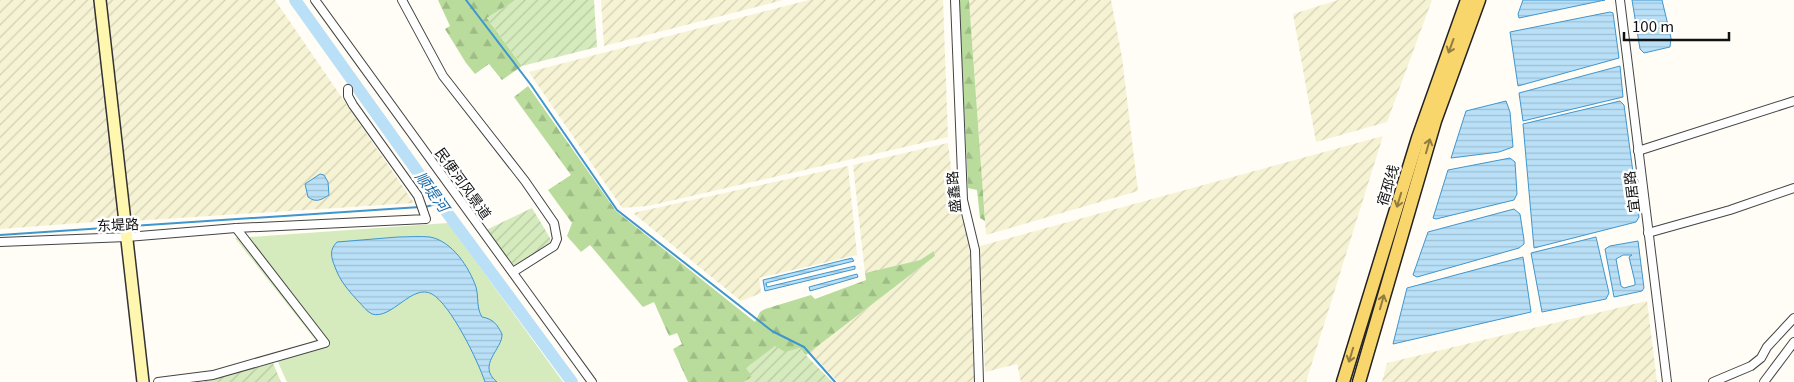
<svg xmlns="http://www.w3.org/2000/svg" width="1794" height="382" font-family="Georgia,'Noto Sans SC',serif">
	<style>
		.farmland { fill: url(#farmland-furrows) }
		.grass { fill: #d5ebbd }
		.forest { fill: url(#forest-firs) }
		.garden { fill: url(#garden-furrows) }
		.water { fill: url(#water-rules); stroke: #3f96cf; fill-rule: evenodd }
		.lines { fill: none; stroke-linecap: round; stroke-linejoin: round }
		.stream { stroke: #3f96cf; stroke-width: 2 }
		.river { stroke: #b9e0f7; stroke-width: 12 }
		.street-casing { stroke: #444; stroke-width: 10 }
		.secondary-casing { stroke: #333; stroke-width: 14 }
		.primary-casing { stroke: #222; stroke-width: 15 }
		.street { stroke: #fff; stroke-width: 8 }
		.secondary { stroke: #fff6b0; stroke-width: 11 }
		.primary { stroke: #f9d66b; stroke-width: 12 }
		.oneway { stroke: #917d42 }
		.labels { text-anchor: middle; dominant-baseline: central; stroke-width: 5; stroke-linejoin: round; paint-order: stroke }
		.street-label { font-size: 14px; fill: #111; stroke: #fff }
		.water-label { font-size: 15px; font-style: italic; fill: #1768a6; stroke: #fff }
	</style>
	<defs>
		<pattern id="farmland-furrows" width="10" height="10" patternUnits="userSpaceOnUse" patternTransform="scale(1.25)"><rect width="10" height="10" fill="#f6f3d4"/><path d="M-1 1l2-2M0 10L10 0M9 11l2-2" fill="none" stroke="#d2cfb5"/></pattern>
		<pattern id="forest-firs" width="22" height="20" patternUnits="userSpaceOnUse" patternTransform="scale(1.25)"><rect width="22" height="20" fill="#b9dc9c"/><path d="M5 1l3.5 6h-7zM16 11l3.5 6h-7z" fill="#9ebc85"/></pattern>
		<pattern id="garden-furrows" width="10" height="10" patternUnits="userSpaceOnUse" patternTransform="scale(1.25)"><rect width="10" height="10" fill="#d5ebbd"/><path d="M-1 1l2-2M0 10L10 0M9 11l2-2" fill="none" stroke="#b6c8a1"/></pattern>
		<pattern id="water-rules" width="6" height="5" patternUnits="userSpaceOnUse" patternTransform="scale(1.25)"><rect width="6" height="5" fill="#b9e0f7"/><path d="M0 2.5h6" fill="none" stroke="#9ebfd3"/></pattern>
	</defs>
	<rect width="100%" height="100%" fill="#fffdf5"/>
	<g class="farmland">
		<path d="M0 0H94L119 220 0 229Z"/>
		<path d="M105 0H275L414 203 131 221Z"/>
		<path d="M601 0H783L604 46Z"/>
		<path d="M809 0H943L948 137 648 206 622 208 529 72Z"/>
		<path d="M969 0H1111L1122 57 1138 191 986 235Z"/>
		<path d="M1338 0H1432L1387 122 1316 142 1293 14Z"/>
		<path d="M1383 136 1306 382H1021L1017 364 985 372 980 246Z"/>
		<path d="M948 143 956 209H961L962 220H965L973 252 977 382H838L810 352 935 256 934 251 920 260 865 273 853 165Z"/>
		<path d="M848 166 857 255 759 278 761 293 741 301 633 213Z"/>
		<path d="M1647 301 1657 382H1382L1387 363Z"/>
	</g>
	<path class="grass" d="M448 223 563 382H287L277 360 321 347 235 238Z"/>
	<g class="forest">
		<path d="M438 0H516L487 18 522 66 502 80 489 64 475 74 466 63 445 29 450 26Z"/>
		<path d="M959 0H969L985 221 980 218 977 190 968 188Z"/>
		<path d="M528 86 616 211 755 322 760 312 765 309 811 295 815 299 866 280 865 273 920 260 934 251 935 256 806 355 799 348 744 382H688L673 349 682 344 677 333 669 336 654 302 643 307 590 245 581 252 567 236 572 223 548 190 571 175 514 97Z"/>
	</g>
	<g class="garden">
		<path d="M516 0H594L597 47 522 66 487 18Z"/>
		<path d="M532 208 550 238V244L513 269 486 230Z"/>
		<path d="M775 346 785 352 799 348 832 382H744L752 377 746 368Z"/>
		<path d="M273 363 281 382H202Z"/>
	</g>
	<g class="water">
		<path d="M1523 0H1605L1519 18 1518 14Z"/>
		<path d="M1632 0H1662L1671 38 1670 47 1644 53 1640 49Z"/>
		<path d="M1610 12 1613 13 1619 58 1518 86 1510 32Z"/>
		<path d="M1620 66 1623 97 1523 121 1519 93Z"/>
		<path d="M1506 101 1510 112 1513 147 1499 152 1451 158 1466 111Z"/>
		<path d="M1620 101 1624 105 1639 217 1636 222 1534 248 1523 124Z"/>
		<path d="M1510 158 1515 162 1517 194 1514 200 1436 219 1433 218 1448 170Z"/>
		<path d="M320 174 324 175 328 182 329 195C321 200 316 203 308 197L305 184Z"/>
		<path d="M1514 209 1520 214 1524 240V244L1519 248 1417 277 1413 275 1428 232Z"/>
		<path d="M398 237C408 237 420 236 430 237 452 241 469 267 476 287 479 298 476 307 482 317 493 319 497 324 502 334 503 349 476 365 497 382H485C478 361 451 305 432 294 412 283 392 320 372 314 366 311 363 306 358 301 348 290 340 281 335 267 331 257 329 250 337 242Z"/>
		<path d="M1596 237 1609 293 1606 299 1542 312 1531 253Z"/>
		<path d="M1638 241 1644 288 1642 291 1614 297 1605 249 1610 246ZM1623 255H1632L1629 257 1635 282V285L1624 288 1621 286 1616 259Z"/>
		<path d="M1523 257 1531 312 1393 344 1407 288Z"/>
		<path d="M852 258 854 261 766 283 767 287 855 266V269L765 291 763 280Z"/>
		<path d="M857 274 858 277 810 291 809 287Z"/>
	</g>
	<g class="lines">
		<g class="stream">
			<path d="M466 0 531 85 617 210 772 331 804 347 835 382"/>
			<path d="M425 207 440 203"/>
			<path d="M132 226 420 207"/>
			<path d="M0 235 119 227"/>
		</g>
		<path class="river" d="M295 0 440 203 572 382"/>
		<g class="street-casing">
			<g id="street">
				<path d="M315 0 592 382"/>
				<path d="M402 0 443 76 525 181 554 223 557 239 554 246 513 272"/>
				<path d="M955 0 963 200 975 250 979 382"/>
				<path d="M1620 0 1667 382"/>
				<path d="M1638 151 1794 101"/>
				<path d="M1648 233 1730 210 1794 188"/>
				<path d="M0 242 127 237 236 228 426 219 418 196 353 105 348 96V89"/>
				<path d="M158 382 213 375 325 343 236 228"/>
				<path d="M1713 382 1751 366 1761 358 1767 347 1794 318"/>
				<path d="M1764 382 1794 342"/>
			</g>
		</g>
		<g class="secondary-casing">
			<path id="secondary" d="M100 0 143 382"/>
		</g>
		<g class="primary-casing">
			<g id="primary">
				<path d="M1343 382 1418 138 1467 0"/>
				<path d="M1359 382 1435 121 1479 0"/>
			</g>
		</g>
		<use href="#street" class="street"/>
		<use href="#secondary" class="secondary"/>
		<use href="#primary" class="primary"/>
	</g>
	<defs><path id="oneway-shaft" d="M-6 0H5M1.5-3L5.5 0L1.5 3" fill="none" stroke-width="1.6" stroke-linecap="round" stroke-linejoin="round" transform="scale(1.25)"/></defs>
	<g class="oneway">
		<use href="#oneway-shaft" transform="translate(1451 46) rotate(110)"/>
		<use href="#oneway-shaft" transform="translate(1428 146) rotate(-74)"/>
		<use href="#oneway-shaft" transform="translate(1399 200) rotate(107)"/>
		<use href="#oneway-shaft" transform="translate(1382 302) rotate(-74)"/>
		<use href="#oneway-shaft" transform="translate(1351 355) rotate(107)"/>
	</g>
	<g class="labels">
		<g class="street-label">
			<text transform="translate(464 183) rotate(54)">民便河风景道</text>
			<text transform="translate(1387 185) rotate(-73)">宿邳线</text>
			<text transform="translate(953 192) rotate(-95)">盛鑫路</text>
			<text transform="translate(1631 192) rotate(-97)">宜居路</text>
			<text transform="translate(118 224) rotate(-3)">东堤路</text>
		</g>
		<g class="water-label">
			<text transform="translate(433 191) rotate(54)">顺堤河</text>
		</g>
	</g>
	<path d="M1624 32v8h105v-8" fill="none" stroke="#111111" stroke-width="2.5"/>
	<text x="1632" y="32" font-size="15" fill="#111111" stroke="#ffffff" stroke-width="4" paint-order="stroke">100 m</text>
</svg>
